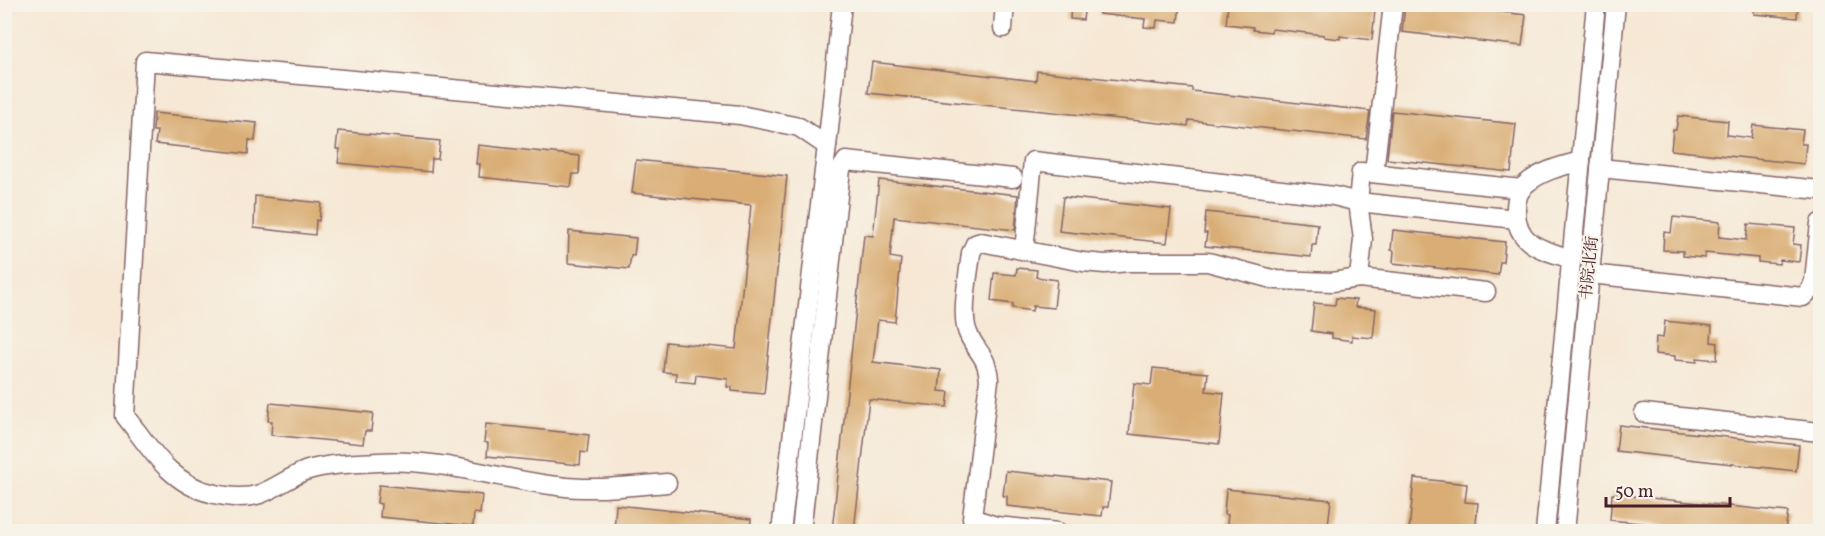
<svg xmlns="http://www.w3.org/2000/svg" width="1825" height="536" font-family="Vollkorn,'Noto Serif SC',serif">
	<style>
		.building { fill: #d9ad74 }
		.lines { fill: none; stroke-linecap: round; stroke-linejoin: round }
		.minor-casing { stroke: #866566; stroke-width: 21 }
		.minor { stroke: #fff; stroke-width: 18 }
		.labels { text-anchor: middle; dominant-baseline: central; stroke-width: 4.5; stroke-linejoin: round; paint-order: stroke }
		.street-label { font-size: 16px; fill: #4a1f2b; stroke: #f7f3e8 }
	</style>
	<rect width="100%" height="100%" fill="#f7f3e8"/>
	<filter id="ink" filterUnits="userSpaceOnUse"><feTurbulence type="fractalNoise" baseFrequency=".0167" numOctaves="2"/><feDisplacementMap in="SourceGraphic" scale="12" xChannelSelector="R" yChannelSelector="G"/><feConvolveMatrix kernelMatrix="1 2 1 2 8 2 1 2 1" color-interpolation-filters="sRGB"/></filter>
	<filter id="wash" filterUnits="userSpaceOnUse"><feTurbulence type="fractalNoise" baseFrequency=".008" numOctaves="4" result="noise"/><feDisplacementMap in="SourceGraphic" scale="24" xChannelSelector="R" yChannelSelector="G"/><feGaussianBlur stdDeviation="1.35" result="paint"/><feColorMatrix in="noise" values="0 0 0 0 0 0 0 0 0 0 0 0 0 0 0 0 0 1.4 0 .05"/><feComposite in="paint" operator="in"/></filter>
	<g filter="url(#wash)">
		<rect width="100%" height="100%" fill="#f6e8d5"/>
		<g id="blocks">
			<g class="building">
				<path d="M1071 4H1085L1083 20 1070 19Z"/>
				<path d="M1100 4H1180L1178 22 1157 20 1156 28 1144 27 1145 19 1099 14Z"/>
				<path d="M1228 4H1329L1375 10 1372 40 1340 36V39L1324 37V35L1272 29 1271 32 1253 30V27L1226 24Z"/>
				<path d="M1405 4H1432L1526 15 1522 46 1402 32Z"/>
				<path d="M1754 4H1798L1797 18 1754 14Z"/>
				<path d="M872 62 1036 81 1037 71 1192 88V91L1370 111 1366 139 1189 120 1188 126 868 93Z"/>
				<path d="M1392 111 1516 124 1511 172 1387 159Z"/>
				<path d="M154 113 257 123 255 141 249 140 248 154 155 144 157 131H153Z"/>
				<path d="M1678 116 1728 121 1727 135 1751 138 1753 125 1803 130 1801 144H1806L1804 164 1671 150 1673 130H1676Z"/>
				<path d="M338 131 440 141 438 159H432L431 172 338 163 340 149H336Z"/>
				<path d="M478 145 580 156 579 174H573L571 187 479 177 480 164H476Z"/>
				<path d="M636 160 787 176 764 394 732 391V387H727L728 379 696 375 695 383 676 381V373L663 372 666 342 736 349 751 205 632 193Z"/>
				<path d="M879 180 1018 195 1015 230 894 217 890 257 901 259 895 322 878 320 873 362 941 370 939 391 949 392 947 407 869 399 854 531H832L864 235 873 236Z"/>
				<path d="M255 196 321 203 319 221 316 220 315 235 254 228Z"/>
				<path d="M1063 197 1171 209 1167 243 1059 231Z"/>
				<path d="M1206 212 1318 224 1316 245H1312L1311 257 1205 246 1207 233H1204Z"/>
				<path d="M1673 217 1720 222 1719 237 1746 240 1748 224 1795 228 1793 244 1801 245 1799 262 1780 260 1779 264 1758 262V258L1705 253V258L1683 256V251L1663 250 1664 232 1671 233Z"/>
				<path d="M1393 230 1505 242 1503 262H1500L1498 275 1393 263 1394 251 1391 250Z"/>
				<path d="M569 231 636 238 634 256 631 255 629 269 568 263Z"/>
				<path d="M1017 268 1037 270 1036 277 1057 280 1054 308 1033 306 1032 311 1012 308 1013 304 991 301 994 273 1016 275Z"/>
				<path d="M1336 298 1356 300 1355 307 1376 309 1373 338 1352 336V341L1332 338V334L1311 331 1314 303 1335 305Z"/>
				<path d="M1665 321 1712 326 1711 342 1718 343 1717 360 1697 358V362L1675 360V356L1655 354 1656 337 1663 338Z"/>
				<path d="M1153 368 1208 373 1206 391 1224 393 1219 444 1129 434 1134 383 1151 385Z"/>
				<path d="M270 403 373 413 371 431H365L363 444 271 435 272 421H268Z"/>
				<path d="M486 424 589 435 587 453 581 452 580 465 487 456 488 443 484 442Z"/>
				<path d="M1619 425 1799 445 1796 471 1616 451Z"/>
				<path d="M1006 471 1111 482 1108 507H1103L1102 516 1007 506V496H1003Z"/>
				<path d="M1414 478 1467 484 1465 502 1478 503 1475 531H1409Z"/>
				<path d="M379 485 482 495 480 514 474 513 473 526 380 517 381 504 377 503Z"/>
				<path d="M1226 489 1331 500 1328 525H1323V531H1299L1227 524 1228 515 1224 514Z"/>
				<path d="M1612 494 1788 512 1785 531H1719L1610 520Z"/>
				<path d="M616 505 751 519 750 531H614Z"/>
			</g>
		</g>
	</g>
	<g filter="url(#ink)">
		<use href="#blocks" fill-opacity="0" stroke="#866566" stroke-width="1.5"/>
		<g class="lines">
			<g class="minor-casing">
				<g id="minor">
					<path d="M1003 28 1005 4"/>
					<path d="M1600 168 1820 190"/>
					<path d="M1374 173 1393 4"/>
					<path d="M1516 219 1358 202 1361 172 1522 189"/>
					<path d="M1024 250 1033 161 1334 196 1358 202 1363 239 1359 278"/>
					<path d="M1572 259C1543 250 1515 245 1516 209 1516 200 1519 190 1526 184 1541 171 1562 166 1581 161"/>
					<path d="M1590 274 1803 297 1811 289 1814 281 1820 223"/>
					<path d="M1644 413 1820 432"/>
					<path d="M667 483C631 486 594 491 558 486 497 479 440 458 378 462 356 463 325 464 305 471 290 477 276 488 260 494 245 499 226 497 211 493 170 484 149 446 125 416L145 61 740 115 799 127 827 146"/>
					<path d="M781 532 829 129 842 4"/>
					<path d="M801 532 841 169 846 161 1013 178"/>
					<path d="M1058 532 996 526 972 518 989 380C987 354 977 354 968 333 960 315 969 273 971 253L975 244 981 242 1083 262 1105 264 1130 262H1208L1276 280 1332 282 1359 278 1486 292"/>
					<path d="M1545 532 1596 4"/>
					<path d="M1565 532 1616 4"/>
				</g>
			</g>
			<use href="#minor" class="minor"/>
		</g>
	</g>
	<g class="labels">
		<g class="street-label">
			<text transform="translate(1590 268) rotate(-84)">书院北街</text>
		</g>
	</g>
	<rect width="1825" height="536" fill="none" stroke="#f7f3e8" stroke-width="24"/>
	<path d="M1606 497v9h124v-9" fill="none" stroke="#4a1f2b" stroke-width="3"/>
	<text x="1615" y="497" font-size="18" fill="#4a1f2b" stroke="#f7f3e8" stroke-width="4.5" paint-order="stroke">50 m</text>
</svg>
